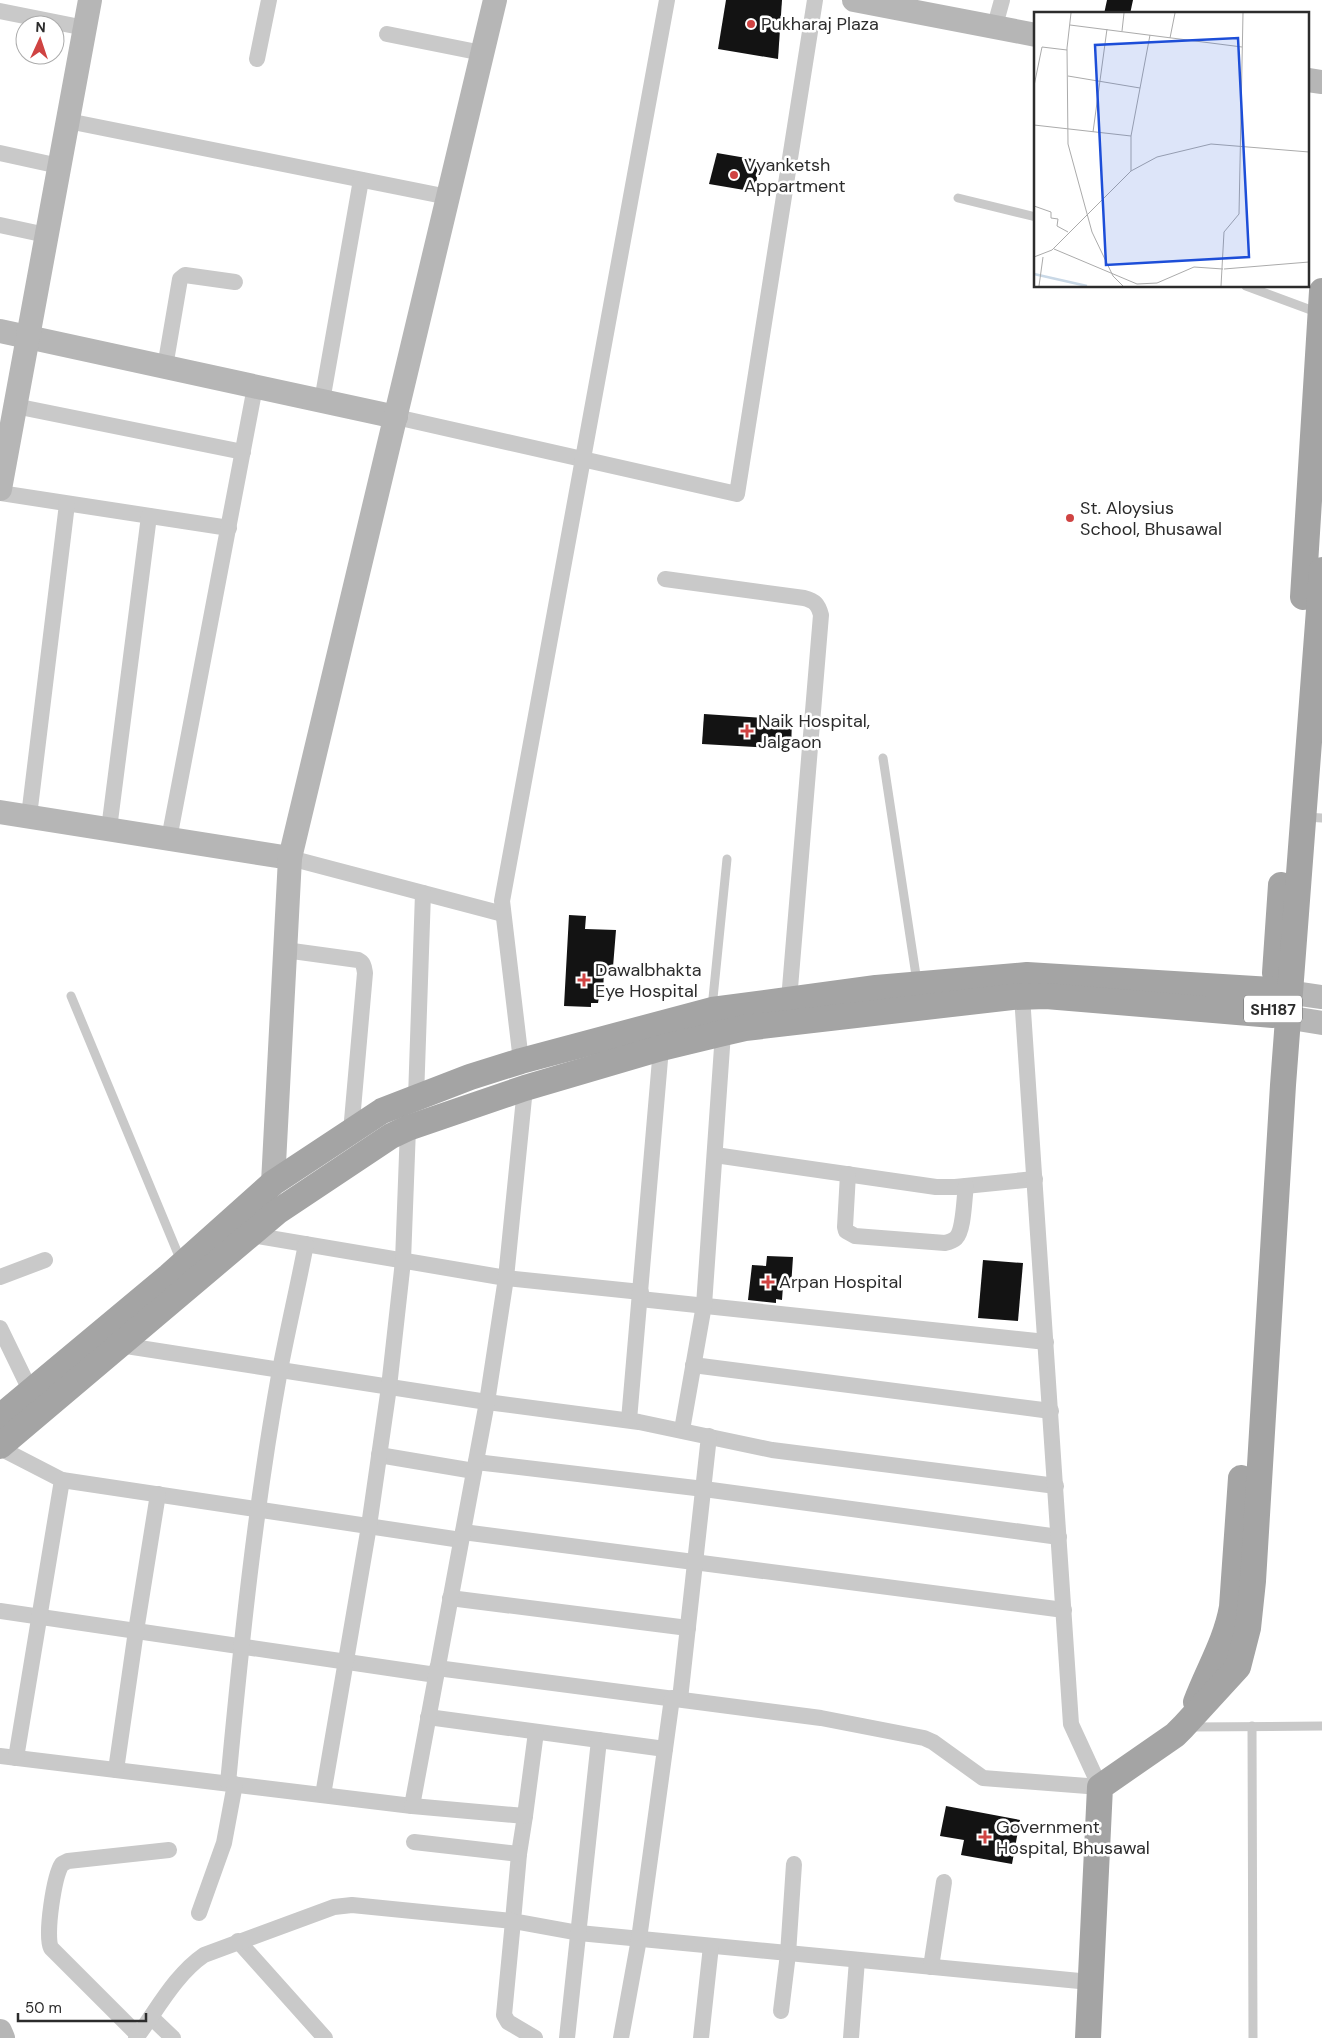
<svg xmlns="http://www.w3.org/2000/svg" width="1322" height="2038" font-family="'DM Sans',sans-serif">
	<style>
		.building { fill: #131313 }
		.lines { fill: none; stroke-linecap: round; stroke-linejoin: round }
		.lane { stroke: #c9c9c9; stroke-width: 9 }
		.street { stroke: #c9c9c9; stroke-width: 16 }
		.secondary { stroke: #b6b6b6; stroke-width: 24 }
		.primary { stroke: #a4a4a4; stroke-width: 26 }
		.poi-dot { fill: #cf4342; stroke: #fff; stroke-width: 2 }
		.labels { text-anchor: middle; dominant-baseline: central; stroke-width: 5; stroke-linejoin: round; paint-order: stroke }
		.shield { fill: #fff; stroke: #6b6b6b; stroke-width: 1 }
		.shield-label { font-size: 16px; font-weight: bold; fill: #2c2c2c }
		.poi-label { font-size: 18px; fill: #2c2c2c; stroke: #fff; text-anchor: start }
		.inset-river { fill: none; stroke: #c9d8e6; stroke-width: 2.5 }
		.inset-road { fill: none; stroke: #ababab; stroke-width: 1 }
		.view { fill: #1d4ed8; fill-opacity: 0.15; stroke: #1d4ed8; stroke-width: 2.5 }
		.inset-edge { fill: none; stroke: #2c2c2c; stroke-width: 2.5 }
	</style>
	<rect width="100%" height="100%" fill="#fff"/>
	<g class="building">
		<path d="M726 0H782L778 59 718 49Z"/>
		<path d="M1107 0H1133L1130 14H1104Z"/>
		<path d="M717 153 758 160 756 192 709 184Z"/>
		<path d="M704 714 792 720 791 749 702 744Z"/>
		<path d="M569 915 586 916 585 929 616 930 613 967H604L603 997H599L598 1003H591V1007L564 1006Z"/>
		<path d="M767 1256 793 1257 791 1287 783 1286 782 1300 776 1299V1303L748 1300 752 1265 766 1266Z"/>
		<path d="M983 1260 1023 1263 1018 1321 978 1318Z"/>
		<path d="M946 1806 1020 1820 1012 1864 961 1855 964 1840 940 1836Z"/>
	</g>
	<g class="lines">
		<g class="lane">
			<path d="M958 198 1036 217"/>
			<path d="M1246 286 1319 313"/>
			<path d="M883 758 917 982"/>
			<path d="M1305 817 1322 818"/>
			<path d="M71 996 181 1261"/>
			<path d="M712 1008 727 859"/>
			<path d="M1252 1726 1253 2038"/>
			<path d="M1190 1727 1322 1726"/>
		</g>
		<g class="street">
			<path d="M0 11 85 28"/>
			<path d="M994 29 1002 0"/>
			<path d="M387 34 482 53"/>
			<path d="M257 59 269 0"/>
			<path d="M68 121 448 197"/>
			<path d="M0 153 59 166"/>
			<path d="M0 225 46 235"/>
			<path d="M165 367 180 279 185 275 235 282"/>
			<path d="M322 401 361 180"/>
			<path d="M15 406 243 452"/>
			<path d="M396 417 737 494 815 0"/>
			<path d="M0 493 229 528"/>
			<path d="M665 579 804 598C815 601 818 604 821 615L789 1000"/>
			<path d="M29 816 67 504"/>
			<path d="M109 829 149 516"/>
			<path d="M169 839 255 387"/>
			<path d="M290 858 503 914"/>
			<path d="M285 950 358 960C364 963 364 967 365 973L351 1132"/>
			<path d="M521 1061 502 901 667 0"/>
			<path d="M416 1098 423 893"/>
			<path d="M715 1155 936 1187H955L1035 1179"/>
			<path d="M848 1174 845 1227 846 1231 855 1236 945 1243C949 1242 953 1241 956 1238 964 1230 964 1198 966 1186"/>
			<path d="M252 1235 506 1278 641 1292"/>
			<path d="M0 1277 45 1260"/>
			<path d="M640 1299 1046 1342"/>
			<path d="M0 1328 31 1392"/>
			<path d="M120 1345 487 1402 639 1422 772 1450 1056 1486"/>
			<path d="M693 1365 1051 1411"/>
			<path d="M629 1420 661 1048"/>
			<path d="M682 1430 704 1305 723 1033"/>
			<path d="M0 1448 62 1480 461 1540"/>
			<path d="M379 1455 474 1471"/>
			<path d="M476 1462 704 1489 1059 1537"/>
			<path d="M463 1532 1064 1610"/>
			<path d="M450 1598 688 1628"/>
			<path d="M0 1611 436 1675"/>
			<path d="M437 1668 821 1718 924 1738 933 1742 983 1778 1100 1787 1071 1724 1022 996"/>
			<path d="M680 1699 709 1436"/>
			<path d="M428 1717 665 1749"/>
			<path d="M0 1756 412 1806 487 1402 506 1278 525 1088"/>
			<path d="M16 1758 62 1480"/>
			<path d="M116 1770 136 1631 158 1494"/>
			<path d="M228 1783C241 1645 255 1507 280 1370 288 1328 298 1286 306 1244"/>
			<path d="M323 1795 369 1526 389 1387 403 1261 408 1128"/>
			<path d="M412 1806 525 1816 519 1854 513 1921 579 1933 1090 1982"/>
			<path d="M525 1816 536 1732"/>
			<path d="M414 1842 519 1854"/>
			<path d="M199 1913 224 1843 235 1784"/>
			<path d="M238 1941 325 2038"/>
			<path d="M931 1967 944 1882"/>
			<path d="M781 2011 788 1954 794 1864"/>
			<path d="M151 2017 173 2038"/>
			<path d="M138 2035 51 1948C45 1935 54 1876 62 1864L68 1861 169 1850"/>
			<path d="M136 2038C157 2010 175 1975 204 1955L334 1907 352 1905 513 1921 504 2015 508 2022 535 2038"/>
			<path d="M567 2038 599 1740"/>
			<path d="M621 2038 639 1939 672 1698"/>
			<path d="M701 2038 711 1946"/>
			<path d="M851 2038 857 1960"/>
		</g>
		<g class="secondary">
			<path d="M854 0 1036 35"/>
			<path d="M1308 80 1322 82"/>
			<path d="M0 331 396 417"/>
			<path d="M0 489 90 0"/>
			<path d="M0 812 290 858"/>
			<path d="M1273 990 1322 997"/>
			<path d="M1273 1015 1322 1023"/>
			<path d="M273 1183 290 858 495 0"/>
			<path d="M0 2031 3 2038"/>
		</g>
		<g class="primary">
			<path d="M1303 597 1322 291"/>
			<path d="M1275 973 1281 885"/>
			<path d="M0 1417 169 1276 273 1183 382 1111 470 1077 521 1061 712 1010 876 988 1027 975 1273 990"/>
			<path d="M0 1446 277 1212 391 1136 408 1128 525 1088 661 1048 723 1033 745 1028 1012 997 1046 996 1273 1015"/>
			<path d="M1196 1702C1208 1670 1226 1641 1232 1607L1241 1478"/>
			<path d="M1088 2038 1100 1787 1175 1735 1183 1727 1238 1667 1248 1628 1253 1581 1283 1085 1322 570"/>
		</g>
	</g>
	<g class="poi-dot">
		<circle cx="751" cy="24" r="5"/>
		<circle cx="734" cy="175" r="5"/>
		<circle cx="1070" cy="518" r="5"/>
		<path d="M744.5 723.5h5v5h5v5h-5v5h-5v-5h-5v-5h5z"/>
		<path d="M581.5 972.5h5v5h5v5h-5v5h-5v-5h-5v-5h5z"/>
		<path d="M765.5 1274.5h5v5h5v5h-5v5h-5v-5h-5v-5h5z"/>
		<path d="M982.5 1829.5h5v5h5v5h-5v5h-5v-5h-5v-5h5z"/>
	</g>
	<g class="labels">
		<rect class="shield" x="1244" y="995.5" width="58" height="27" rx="4"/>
		<g class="shield-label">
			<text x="1273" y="1009">SH187</text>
		</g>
		<g class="poi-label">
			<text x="761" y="24">Pukharaj Plaza</text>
			<text x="744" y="165">Vyanketsh<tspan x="744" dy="21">Appartment</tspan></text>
			<text x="1080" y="508">St. Aloysius<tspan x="1080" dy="21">School, Bhusawal</tspan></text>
			<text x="758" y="721">Naik Hospital,<tspan x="758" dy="21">Jalgaon</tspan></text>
			<text x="595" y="970">Dawalbhakta<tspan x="595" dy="21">Eye Hospital</tspan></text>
			<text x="779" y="1282">Arpan Hospital</text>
			<text x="996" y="1827">Government<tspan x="996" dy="21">Hospital, Bhusawal</tspan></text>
		</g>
	</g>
	<g transform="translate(1034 12)">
		<rect width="275" height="275" fill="#fff"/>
		<path class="inset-river" d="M0 262 53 274"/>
		<path class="inset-road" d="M37 1 33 36 34 132 58 220 79 264 89 274M36 13 208 35M88 19 90 1M136 26 141 1M34 64 106 76M0 74 8 35 33 38M0 113 97 124M59 120 73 17M97 159V124L116 23M0 194 17 200V206L24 207 23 214 34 220M20 237 103 272 123 271 160 255 189 257M0 245 18 238 97 159 123 145 177 132 275 140M190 257 275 250M5 274 9 245M187 274 190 220 205 202 209 1"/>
		<path class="view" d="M204 26 215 245 72 253 61 33Z"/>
		<rect width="275" height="275" class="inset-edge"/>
	</g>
	<g transform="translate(40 40) rotate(3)"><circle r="24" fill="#ffffff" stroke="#ababab"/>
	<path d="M0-4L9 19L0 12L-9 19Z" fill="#cf4342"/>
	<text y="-8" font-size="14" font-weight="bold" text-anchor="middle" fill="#2c2c2c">N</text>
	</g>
	<path d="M18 2013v8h128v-8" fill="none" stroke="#2c2c2c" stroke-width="2.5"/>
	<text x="25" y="2013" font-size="15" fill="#2c2c2c" stroke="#ffffff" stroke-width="4" paint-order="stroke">50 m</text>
</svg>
